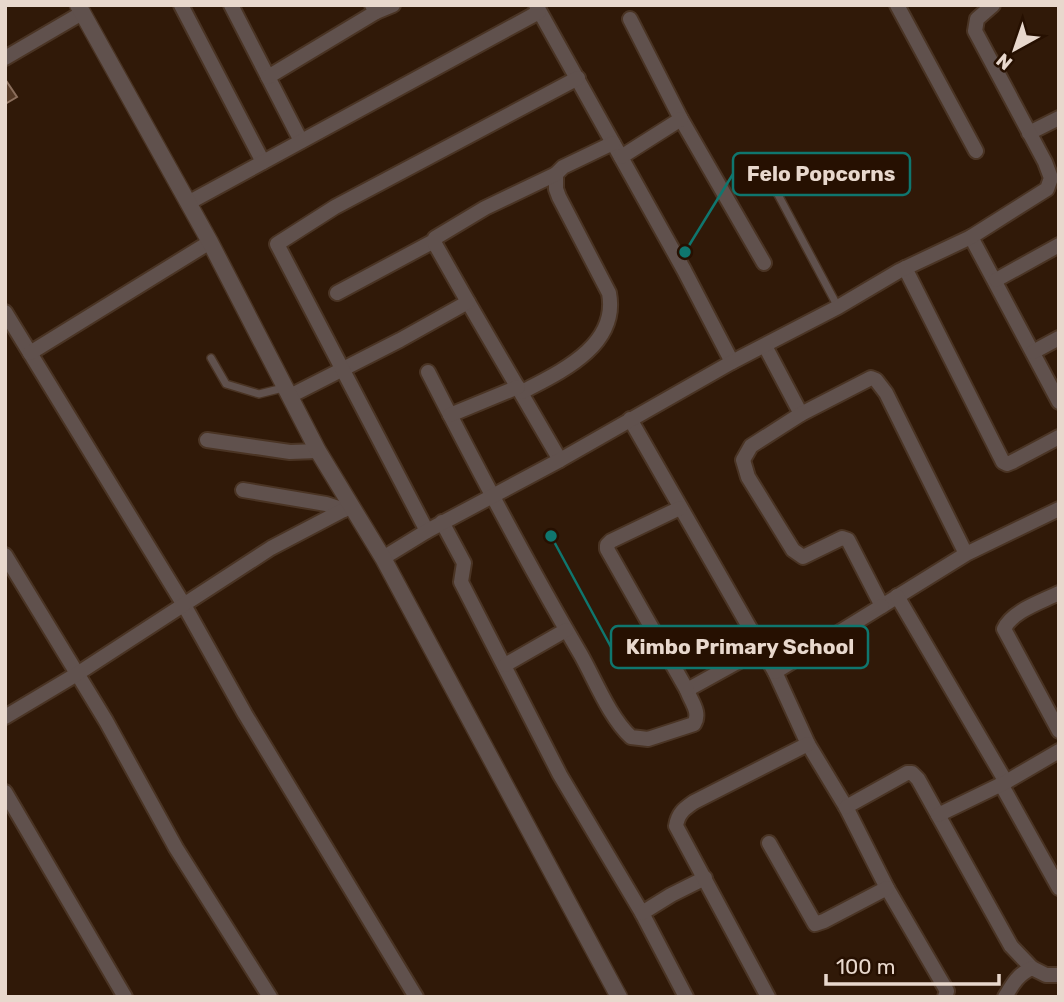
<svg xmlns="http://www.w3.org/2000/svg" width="1064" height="1002" font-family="Rubik,sans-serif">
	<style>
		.building { fill: #553925; stroke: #8c6f5c; stroke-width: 2 }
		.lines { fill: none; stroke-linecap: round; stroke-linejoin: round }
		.service-casing { stroke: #4a3424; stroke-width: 10 }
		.minor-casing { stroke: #4a3424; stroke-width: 18 }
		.tertiary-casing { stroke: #4a3424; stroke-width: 19 }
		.service { stroke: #60514d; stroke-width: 7 }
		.minor { stroke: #60514d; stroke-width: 14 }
		.tertiary { stroke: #60514d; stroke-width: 16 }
		.leader { fill: none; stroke: #0f766e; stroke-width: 2.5 }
		.callout-dot { fill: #0f766e; stroke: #261001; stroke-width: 2.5 }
		.callout { fill: #261001; stroke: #0f766e; stroke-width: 2.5 }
		.callout-label { font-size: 21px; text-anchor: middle; font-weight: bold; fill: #e8d8cd }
	</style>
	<rect width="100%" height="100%" fill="#301908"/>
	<path class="building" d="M5 79 17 97 5 104Z"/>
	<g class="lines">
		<g class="service-casing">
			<g id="service">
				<path d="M759 159 838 307"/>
				<path d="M211 358 226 384 259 394 287 387"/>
			</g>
		</g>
		<g class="minor-casing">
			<g id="minor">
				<path d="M181 5 263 162"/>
				<path d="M231 5 301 141"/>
				<path d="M536 5 684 270 732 362"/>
				<path d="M897 5 976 151"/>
				<path d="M376 12 393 5"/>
				<path d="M630 19 681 119 764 263"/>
				<path d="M5 58 82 13"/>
				<path d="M268 77 376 12 372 5"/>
				<path d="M1029 133 1059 118"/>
				<path d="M621 157 681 119"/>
				<path d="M188 203 539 12"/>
				<path d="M971 237 1059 402"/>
				<path d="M905 268 1003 462 1007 464 1012 462 1059 437"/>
				<path d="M996 280 1059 245"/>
				<path d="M337 293 434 241"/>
				<path d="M468 302 560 460"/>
				<path d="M5 312 184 605 245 714 416 997"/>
				<path d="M765 346 801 414"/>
				<path d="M1033 352 1059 338"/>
				<path d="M30 353 210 242"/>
				<path d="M428 372C477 468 527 563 581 655 595 680 610 718 631 737L648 739 694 724C701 712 691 702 687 690L761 649"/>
				<path d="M522 392C560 372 619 346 609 293L559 197 556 189V174L563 167 613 143"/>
				<path d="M292 395 400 340 468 302 435 244V238L485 208 556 174"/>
				<path d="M450 415 518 387"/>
				<path d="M630 419 775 672 808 744 846 807 887 888 947 991 945 997"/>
				<path d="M207 440 290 452 318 451"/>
				<path d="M243 490 326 504 344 510"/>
				<path d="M680 508 611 541 607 545V549L687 690"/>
				<path d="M442 522 464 563 461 582 560 775 642 913 686 997"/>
				<path d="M427 531 277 244 335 207 578 78"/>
				<path d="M966 554 886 393 876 380 871 378 801 414 751 446 743 460 748 477 793 550 803 557 842 538 848 540 882 606 966 554 1059 509"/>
				<path d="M5 555 106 721 176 848 270 997"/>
				<path d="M383 558 427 531 560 460 732 362 838 307 899 271 971 237 1047 189 1051 178 1045 162 975 31 977 19 993 5"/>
				<path d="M1059 593C1041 602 1012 611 1004 629L1059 731"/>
				<path d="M897 596 1006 782"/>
				<path d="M505 665 566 630"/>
				<path d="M775 672 882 606"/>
				<path d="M5 717 77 674 271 548 351 506"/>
				<path d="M1001 784 1059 888"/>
				<path d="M5 792 125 997"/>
				<path d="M846 807 907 773H912L918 779 1011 946 1032 968"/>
				<path d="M938 815 1006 782 1059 751"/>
				<path d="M769 843 815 924 824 921 887 888"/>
				<path d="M642 913 671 895 705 878"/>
				<path d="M768 997 676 826C678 813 684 809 694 802L808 744"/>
				<path d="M1005 997C1012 985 1018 974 1032 968L1046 975H1059"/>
			</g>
		</g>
		<g class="tertiary-casing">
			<path id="tertiary" d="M78 5 210 242 318 451 383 558 619 997"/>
		</g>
		<use href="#service" class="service"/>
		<use href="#minor" class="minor"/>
		<use href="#tertiary" class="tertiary"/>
	</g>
	<path class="leader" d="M685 252L733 174M551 536L611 647"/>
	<g class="callout-dot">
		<circle cx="685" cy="252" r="7"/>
		<circle cx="551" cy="536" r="7"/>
	</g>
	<g class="callout">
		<rect x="733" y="153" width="177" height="42" rx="7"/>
		<rect x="611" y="626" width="257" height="42" rx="7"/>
	</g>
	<g class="callout-label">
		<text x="821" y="181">Felo Popcorns</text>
		<text x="740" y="654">Kimbo Primary School</text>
	</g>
	<rect width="1064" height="1002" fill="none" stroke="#e8d8cd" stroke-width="14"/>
	<g transform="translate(1015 49) rotate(220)" stroke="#261001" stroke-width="5" paint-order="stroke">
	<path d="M0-5L12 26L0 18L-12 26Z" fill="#e8d8cd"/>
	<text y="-10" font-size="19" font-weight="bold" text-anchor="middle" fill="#e8d8cd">N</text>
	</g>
	<path d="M826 974v10h173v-10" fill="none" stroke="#e8d8cd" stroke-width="3.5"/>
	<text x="836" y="974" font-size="21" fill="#e8d8cd" stroke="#261001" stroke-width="5" paint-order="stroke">100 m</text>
</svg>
